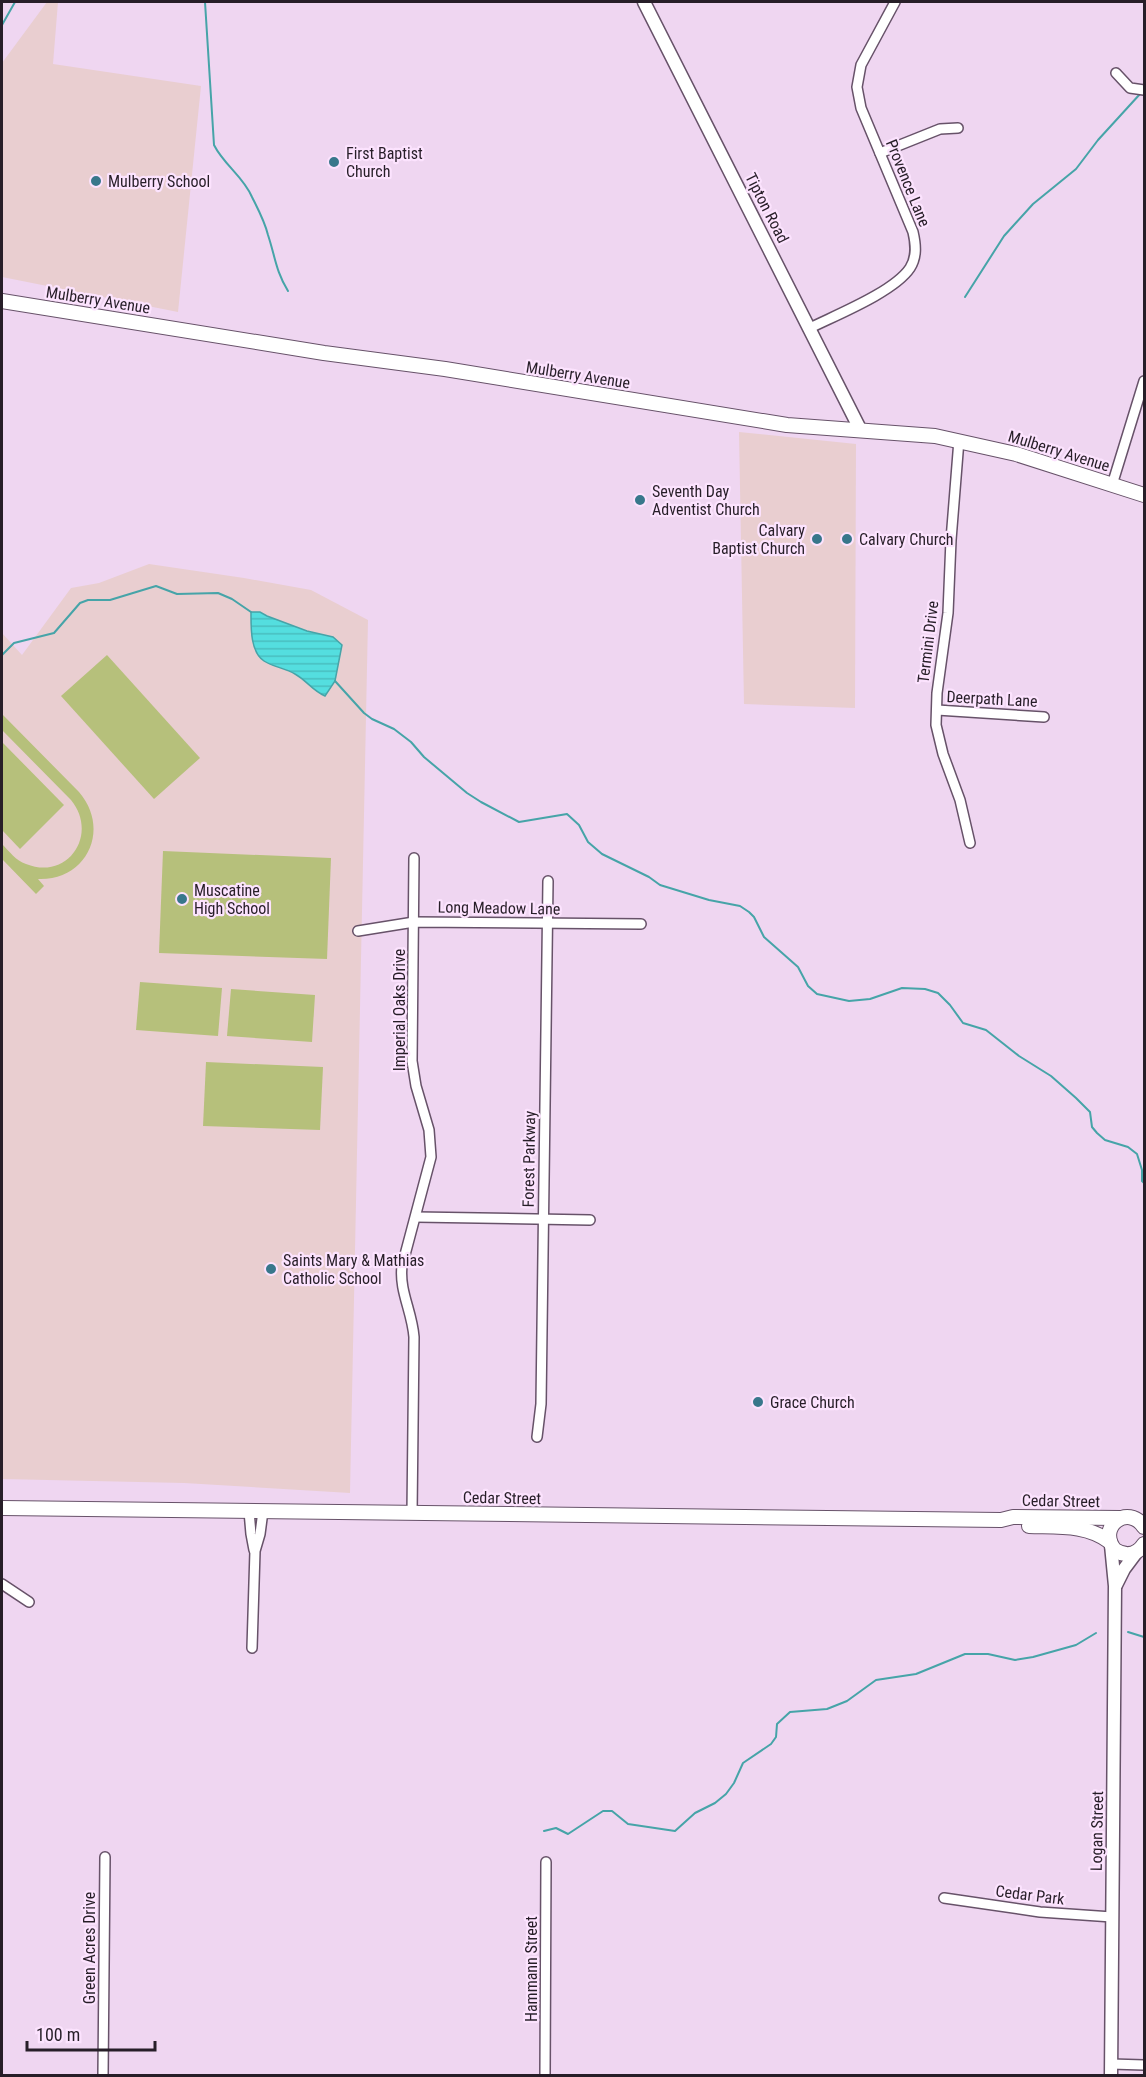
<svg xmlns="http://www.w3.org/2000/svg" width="1146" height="2077" font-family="'Roboto Condensed',sans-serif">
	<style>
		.education { fill: #e9ced0 }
		.grass { fill: #b6c07b }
		.water { fill: url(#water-rules); stroke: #46a4a8; stroke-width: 1.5 }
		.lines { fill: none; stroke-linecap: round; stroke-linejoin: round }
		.stream { stroke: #46a4a8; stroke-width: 2 }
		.minor-casing { stroke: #675269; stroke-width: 12 }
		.tertiary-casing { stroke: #675269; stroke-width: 15 }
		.secondary-casing { stroke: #675269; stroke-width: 16 }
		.minor { stroke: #fff; stroke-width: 9 }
		.tertiary { stroke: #fff; stroke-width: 12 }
		.secondary { stroke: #fff; stroke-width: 14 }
		.poi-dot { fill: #38778b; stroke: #fce3fe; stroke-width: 2 }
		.labels { text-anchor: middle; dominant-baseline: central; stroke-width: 4.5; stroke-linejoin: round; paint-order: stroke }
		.poi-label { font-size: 16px; fill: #271e28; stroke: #fce3fe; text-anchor: start }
		.street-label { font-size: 16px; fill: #271e28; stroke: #fce3fe }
	</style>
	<defs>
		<pattern id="water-rules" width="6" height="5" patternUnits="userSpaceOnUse" patternTransform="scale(1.5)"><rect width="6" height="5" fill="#54dedf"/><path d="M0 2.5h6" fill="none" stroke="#49bebf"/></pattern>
	</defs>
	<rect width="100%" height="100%" fill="#efd6f1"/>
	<g class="education">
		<path d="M47 2H58L53 64 201 86 178 312 2 277V63Z"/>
		<path d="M739 432 856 444 855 708 744 704Z"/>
		<path d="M149 564 244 578 311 590 368 620 350 1493 184 1483 2 1479V633L22 655 71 588 99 583Z"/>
	</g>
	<g class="grass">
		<path d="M107 655 200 758 154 799 61 696Z"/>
		<path d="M2 714 79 792C111 829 87 881 38 879L44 886 36 894 2 859V844C9 851 16 861 26 864 68 881 99 834 71 800L2 730Z"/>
		<path d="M2 742 64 805 20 849 2 830Z"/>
		<path d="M163 851 331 858 327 959 159 953Z"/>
		<path d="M140 982 222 988 218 1036 136 1030Z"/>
		<path d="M231 989 315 995 312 1042 227 1036Z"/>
		<path d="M206 1062 323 1067 320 1130 203 1126Z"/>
	</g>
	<path class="water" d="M251 612H260L267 616 307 631 333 637 342 645 335 681 325 696C313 691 306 680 295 674 285 668 273 667 264 661 250 652 251 626 251 612Z"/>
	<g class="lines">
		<g class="stream">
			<path d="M205 2 214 145C224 165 243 176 252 197 258 209 265 222 268 235 275 256 276 272 288 291"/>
			<path d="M2 25 15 2"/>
			<path d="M965 297 1004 236 1033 204 1076 169 1098 140 1140 94"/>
			<path d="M2 655 14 643 54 633 80 603 88 600H110L156 586 177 594 218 593 232 599 251 612"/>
			<path d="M335 681 364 713 372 719 394 729 411 742 424 757 467 793 481 802 519 822 567 814 579 825 588 842 602 854 649 877 660 885 709 900 740 906 749 912 754 917 764 937 798 967 808 986 817 994 849 1001 870 999 902 988 925 989 938 993 950 1005 963 1023 986 1030 1019 1056 1051 1076 1076 1098 1090 1112 1092 1127 1097 1133 1105 1140 1128 1147 1137 1154 1142 1170V1181L1144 1183"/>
			<path d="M1128 1632 1144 1637"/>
			<path d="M544 1831 556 1828 568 1834 603 1811H612L628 1824 675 1831 695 1813 715 1803 726 1794 734 1783 743 1763 771 1744 776 1737 777 1724 790 1712 827 1709 847 1701 876 1680 916 1674 965 1654H988L1015 1660 1033 1657 1076 1645 1096 1633"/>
		</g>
		<g class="minor-casing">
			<g id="minor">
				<path d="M1116 73 1130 88 1144 90"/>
				<path d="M880 153 940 129 958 128"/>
				<path d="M810 328C836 315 894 292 910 268 917 257 916 245 913 232L861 108 857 87 861 65 895 2"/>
				<path d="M959 440 951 540 948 613 937 693 936 725 943 754 960 800 970 843"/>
				<path d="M1112 485 1144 381"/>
				<path d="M937 710 1044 717"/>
				<path d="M358 931 414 922 641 924"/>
				<path d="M416 1217 590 1220"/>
				<path d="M537 1437 541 1404 548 881"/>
				<path d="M249 1511 251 1534 254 1550"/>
				<path d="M412 1513 414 1337C412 1311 399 1291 402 1266L431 1157 429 1130 416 1086 412 1061 414 858"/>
				<path d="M2 1584 29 1602"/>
				<path d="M252 1648 255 1551 260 1534 263 1511"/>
				<path d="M944 1898 1040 1912 1112 1917"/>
				<path d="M1111 2064 1144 2065"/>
				<path d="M103 2076 105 1857"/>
				<path d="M545 2076 546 1862"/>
			</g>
		</g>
		<g class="tertiary-casing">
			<g id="tertiary">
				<path d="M644 2 860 429"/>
				<path d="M1116 1585 1124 1569 1136 1553"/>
				<path d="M1111 2076 1115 1586 1111 1545"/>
			</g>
		</g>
		<g class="secondary-casing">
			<g id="secondary">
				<path d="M2 301 324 353 445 369 787 425 935 436 1016 454 1144 495"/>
				<path d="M2 1508 1001 1520 1013 1517 1120 1518"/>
				<path d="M1029 1526C1057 1527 1087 1524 1110 1542"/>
				<path d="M1144 1527C1128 1503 1096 1527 1115 1550 1126 1557 1137 1555 1144 1544"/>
			</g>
		</g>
		<use href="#minor" class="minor"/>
		<use href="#tertiary" class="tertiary"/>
		<use href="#secondary" class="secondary"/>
	</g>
	<g class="poi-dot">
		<circle cx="334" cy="162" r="6"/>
		<circle cx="96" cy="181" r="6"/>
		<circle cx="640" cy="500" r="6"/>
		<circle cx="817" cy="539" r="6"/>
		<circle cx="847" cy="539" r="6"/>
		<circle cx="182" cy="899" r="6"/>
		<circle cx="271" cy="1269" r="6"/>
		<circle cx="758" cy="1402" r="6"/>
	</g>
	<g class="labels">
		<g class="poi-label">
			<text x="346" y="153">First Baptist<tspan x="346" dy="18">Church</tspan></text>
			<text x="108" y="181">Mulberry School</text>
			<text x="652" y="491">Seventh Day<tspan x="652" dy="18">Adventist Church</tspan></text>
			<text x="805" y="530" text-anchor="end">Calvary<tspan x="805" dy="18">Baptist Church</tspan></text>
			<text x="859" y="539">Calvary Church</text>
			<text x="194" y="890">Muscatine<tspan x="194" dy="18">High School</tspan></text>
			<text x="283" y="1260">Saints Mary &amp; Mathias<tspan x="283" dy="18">Catholic School</tspan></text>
			<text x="770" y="1402">Grace Church</text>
		</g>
		<g class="street-label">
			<text transform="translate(908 183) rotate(68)">Provence Lane</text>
			<text transform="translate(767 208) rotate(63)">Tipton Road</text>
			<text transform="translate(98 300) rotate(9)">Mulberry Avenue</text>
			<text transform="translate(578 375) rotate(9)">Mulberry Avenue</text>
			<text transform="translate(1059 451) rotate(17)">Mulberry Avenue</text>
			<text transform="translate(928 642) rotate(-83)">Termini Drive</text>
			<text transform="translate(992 699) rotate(3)">Deerpath Lane</text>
			<text transform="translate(499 908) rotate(1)">Long Meadow Lane</text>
			<text transform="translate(399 1010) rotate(-90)">Imperial Oaks Drive</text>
			<text transform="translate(529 1159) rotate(-89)">Forest Parkway</text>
			<text transform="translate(502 1498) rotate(1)">Cedar Street</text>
			<text transform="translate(1061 1501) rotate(1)">Cedar Street</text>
			<text transform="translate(1097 1831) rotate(-89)">Logan Street</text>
			<text transform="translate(1030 1895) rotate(7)">Cedar Park</text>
			<text transform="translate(89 1948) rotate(-90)">Green Acres Drive</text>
			<text transform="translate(531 1969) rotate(-90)">Hammann Street</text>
		</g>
	</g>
	<rect width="1146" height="2077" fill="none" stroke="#271e28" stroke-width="6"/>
	<path d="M27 2041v9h128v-9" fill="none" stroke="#271e28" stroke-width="3"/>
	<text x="36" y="2041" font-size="18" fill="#271e28" stroke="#fce3fe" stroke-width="4.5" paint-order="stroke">100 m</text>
</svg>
